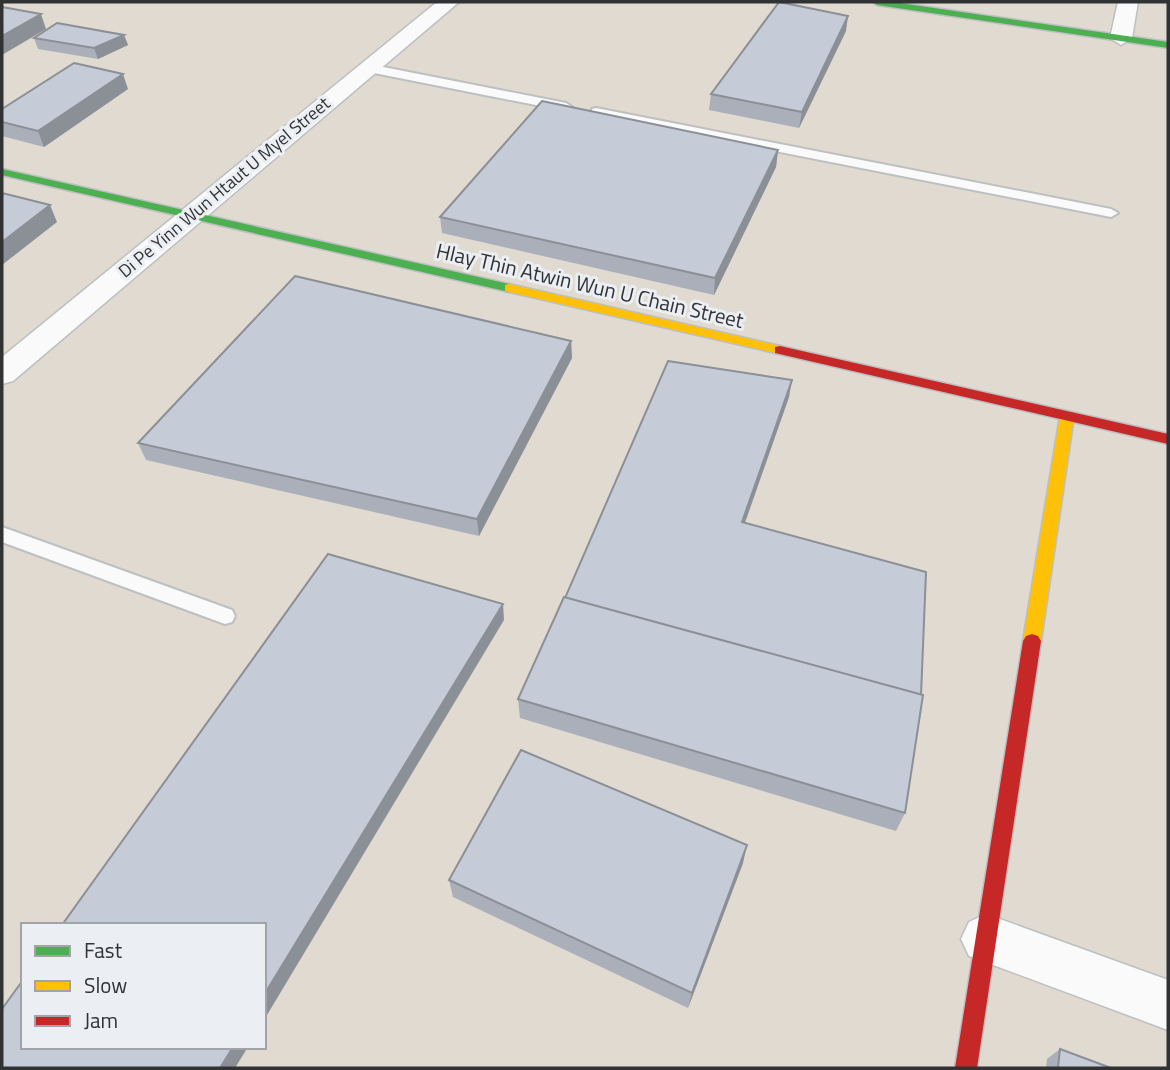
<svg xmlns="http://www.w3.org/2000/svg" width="1170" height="1070" font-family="'Titillium Web',sans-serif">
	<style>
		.industrial { fill: #e0dad1; fill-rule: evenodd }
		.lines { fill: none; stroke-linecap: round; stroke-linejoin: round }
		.lane-casing { stroke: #bdbfc1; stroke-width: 4 }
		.street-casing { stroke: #bdbfc1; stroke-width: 3 }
		.fast-casing { stroke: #bdbfc1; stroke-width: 3 }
		.slow-casing { stroke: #bdbfc1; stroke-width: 3 }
		.jam-casing { stroke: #bdbfc1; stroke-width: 3 }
		.lane { fill: #fafafb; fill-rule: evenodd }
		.street { fill: #fafafb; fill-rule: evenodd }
		.fast { fill: #4caf50; fill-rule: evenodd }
		.slow { fill: #ffc107; fill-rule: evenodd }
		.jam { fill: #c62828; fill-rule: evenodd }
		.wall { fill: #aaafb9 }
		.shaded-wall { fill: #8b8f96 }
		.building { fill: #c6ccd7; stroke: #8b8f96; stroke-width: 2 }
		.labels { text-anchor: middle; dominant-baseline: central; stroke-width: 6; stroke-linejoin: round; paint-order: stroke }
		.far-street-label { font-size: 18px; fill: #313234; stroke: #ebeef2 }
		.street-label { font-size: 21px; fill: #313234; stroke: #ebeef2 }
	</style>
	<rect width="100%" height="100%" fill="#dfe1e4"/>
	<path class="industrial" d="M2 2H1168V1068H2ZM23 925H264V1047H23Z"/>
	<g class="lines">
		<g class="lane-casing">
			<g id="lane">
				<path d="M368 64 566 103 572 107 566 111 364 71V65Z"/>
				<path d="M596 108 1111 209 1118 213 1111 217 592 115V109Z"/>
				<path d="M2 527 232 610 235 616 232 622 225 624 2 542Z"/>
			</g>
		</g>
		<g class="street-casing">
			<g id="street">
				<path d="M437 2H459L13 381 2 384V357Z"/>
				<path d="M1118 2H1138L1132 38 1121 45 1110 38Z"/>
				<path d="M986 914 1168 980V1030L969 956 961 939 969 922Z"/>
			</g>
		</g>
		<g class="fast-casing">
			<g id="fast">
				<path d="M873 2H893L1168 42V48L877 5Z"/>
				<path d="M2 169 509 284 515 288 509 292 2 175Z"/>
			</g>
		</g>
		<g class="slow-casing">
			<g id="slow">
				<path d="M509 284 780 346 787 350 780 354 505 291V285Z"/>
				<path d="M1067 411 1074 416 1041 641 1038 646 1032 648 1026 646 1023 641 1060 416Z"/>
			</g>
		</g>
		<g class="jam-casing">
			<g id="jam">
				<path d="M780 346 1168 434V444L775 353V347Z"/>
				<path d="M1032 634 1038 636 1041 641 977 1068H955L1023 641 1026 636Z"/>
			</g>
		</g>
		<use href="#lane" class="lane"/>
		<use href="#street" class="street"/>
		<use href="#fast" class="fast"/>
		<use href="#slow" class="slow"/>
		<use href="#jam" class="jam"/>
	</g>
	<g class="wall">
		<path d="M846 31 799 128 709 110 711 94Z"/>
		<path d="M124 35 128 45 98 59 38 49 34 38Z"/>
		<path d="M128 89 44 147 2 136V109Z"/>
		<path d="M778 150 776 167 714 295 442 233 440 217Z"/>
		<path d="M571 341 572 358 479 536 146 460 138 443Z"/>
		<path d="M789 397 745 523 905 813 896 831 520 718 518 699Z"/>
		<path d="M743 863 688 1008 453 897 449 880Z"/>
		<path d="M1060 1049 1111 1068H1046L1047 1059Z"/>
	</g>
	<g class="shaded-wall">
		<path d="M41 14 46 29 2 55V36Z"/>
		<path d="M848 16 846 31 799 128 802 112Z"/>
		<path d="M124 35 128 45 98 59 94 48Z"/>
		<path d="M123 74 128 89 44 147 38 131Z"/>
		<path d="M778 150 776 167 714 295 715 278Z"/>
		<path d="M50 205 57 222 2 265V242Z"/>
		<path d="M571 341 572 358 479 536 477 519Z"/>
		<path d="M792 380 789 397 739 539 742 522Z"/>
		<path d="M503 604 504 620 264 1020V995Z"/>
		<path d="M747 845 743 863 688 1008 692 993Z"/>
		<path d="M233 1047H248L235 1068H220Z"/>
	</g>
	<g class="building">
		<path d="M779 2 848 16 802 112 711 94Z"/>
		<path d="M2 7 41 14 2 36Z"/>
		<path d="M57 23 124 35 94 48 34 38Z"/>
		<path d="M74 63 123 74 38 131 2 122V109Z"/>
		<path d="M542 101 778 150 715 278 440 217Z"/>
		<path d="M2 193 50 205 2 242Z"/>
		<path d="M295 276 571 341 477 519 138 443Z"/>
		<path d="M668 361 792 380 742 522 926 572 921 695 565 598Z"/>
		<path d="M328 554 503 604 264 995V925H62Z"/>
		<path d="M564 597 923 695 905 813 518 699Z"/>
		<path d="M521 750 747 845 692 993 449 880Z"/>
		<path d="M23 980V1047H233L220 1068H2V1009Z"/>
		<path d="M1060 1049 1111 1068H1058Z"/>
	</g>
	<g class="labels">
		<g class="far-street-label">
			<text transform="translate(224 187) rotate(-40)">Di Pe Yinn Wun Htaut U Myel Street</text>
		</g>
		<g class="street-label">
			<text transform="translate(590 285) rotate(13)">Hlay Thin Atwin Wun U Chain Street</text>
		</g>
	</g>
	<rect width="1170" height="1070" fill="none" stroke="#313234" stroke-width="7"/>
	<rect x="21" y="923" width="245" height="126" fill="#ebeef2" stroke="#a1a3a6" stroke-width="2"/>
	<rect x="35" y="946" width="35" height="10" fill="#4caf50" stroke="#a1a3a6" stroke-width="2"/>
	<text x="84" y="958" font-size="21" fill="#313234">Fast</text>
	<rect x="35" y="981" width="35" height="10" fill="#ffc107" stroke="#a1a3a6" stroke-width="2"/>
	<text x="84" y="993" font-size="21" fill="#313234">Slow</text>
	<rect x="35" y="1016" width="35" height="10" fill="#c62828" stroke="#a1a3a6" stroke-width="2"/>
	<text x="84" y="1028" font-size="21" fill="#313234">Jam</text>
</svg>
